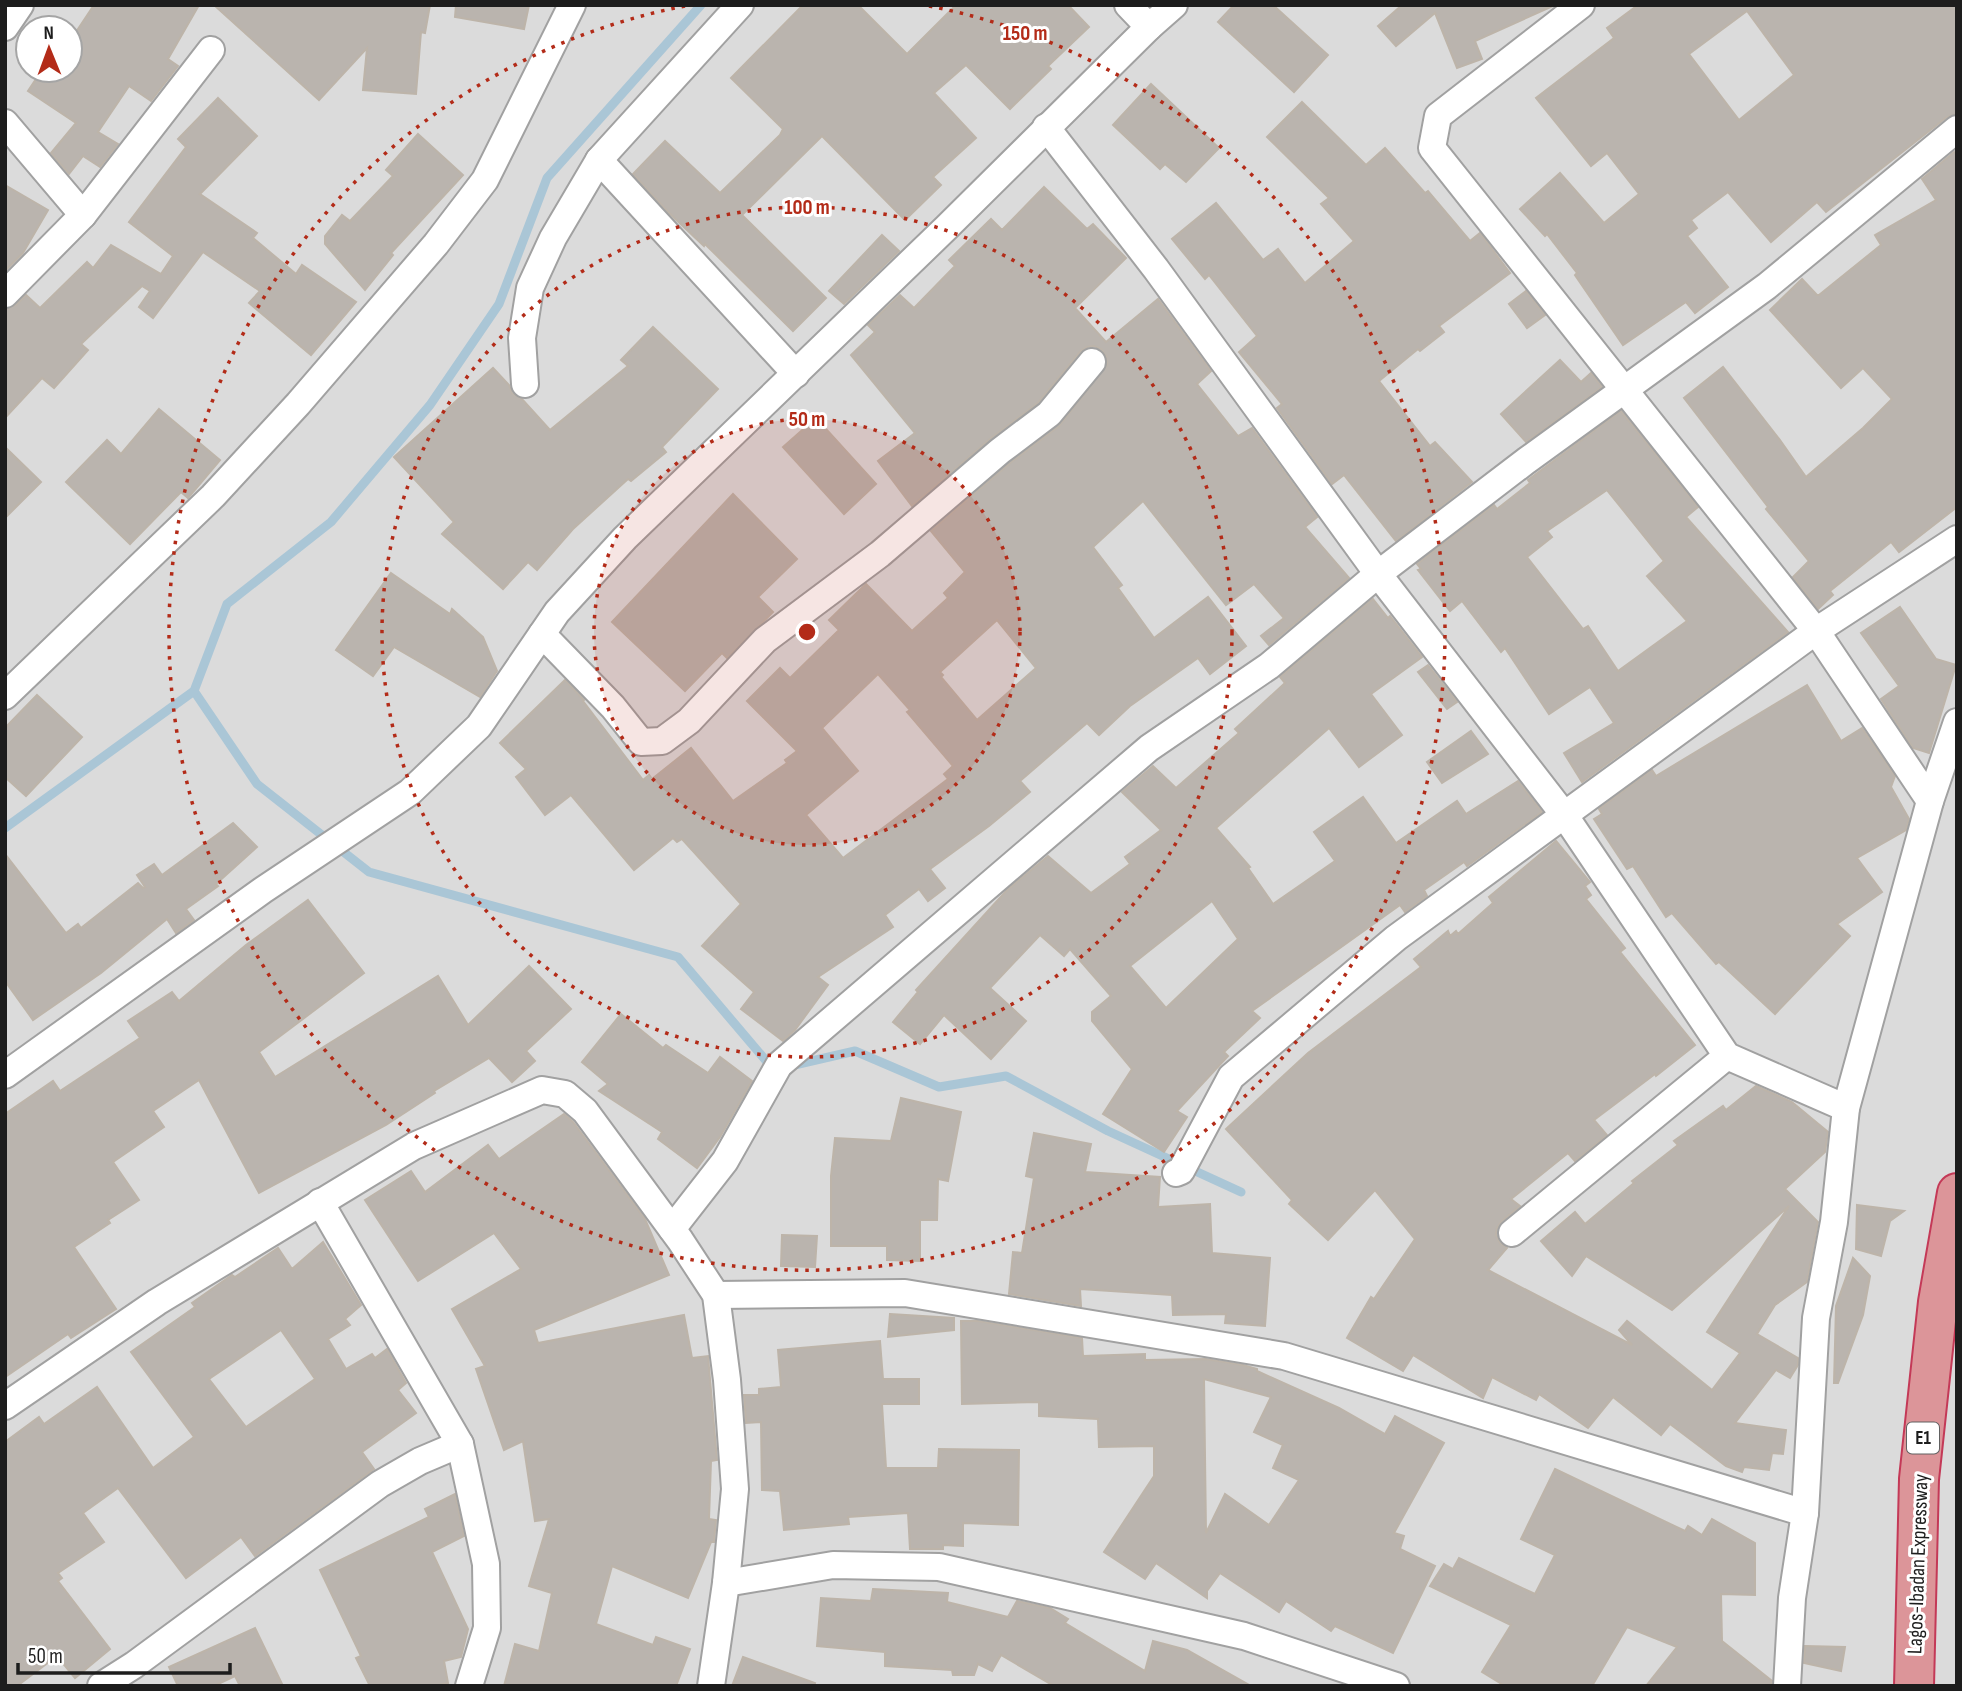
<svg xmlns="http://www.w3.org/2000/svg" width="1962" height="1691" font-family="'Sofia Sans Condensed',sans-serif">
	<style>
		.residential { fill: #dbdbdb; fill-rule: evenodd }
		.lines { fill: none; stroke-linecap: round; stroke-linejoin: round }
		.stream { stroke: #aac6d6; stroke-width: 9 }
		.building { fill: #bab4ae; stroke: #bdb4a9; stroke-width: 2; fill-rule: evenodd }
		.street-casing { stroke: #a1a1a1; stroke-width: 30 }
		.highway-casing { stroke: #c43957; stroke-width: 42 }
		.street { stroke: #fff; stroke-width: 26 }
		.highway { stroke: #dc9599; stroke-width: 38 }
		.ring { fill: none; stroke: #b32b18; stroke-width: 3.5; stroke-dasharray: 3.5 7 }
		.labels { text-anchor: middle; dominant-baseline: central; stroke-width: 6; stroke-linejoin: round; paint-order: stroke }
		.shield { fill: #fff; stroke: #616161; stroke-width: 2 }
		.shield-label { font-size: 19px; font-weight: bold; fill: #1d1d1d }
		.street-label { font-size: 21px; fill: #1d1d1d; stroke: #fff }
		.centre { fill: #b32b18; stroke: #fff; stroke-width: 3.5 }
		.ring-label { font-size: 21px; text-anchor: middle; font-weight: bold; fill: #b32b18; stroke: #fff; stroke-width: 6; stroke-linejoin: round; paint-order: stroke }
	</style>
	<rect width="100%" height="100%" fill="#edece5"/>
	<path class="residential" d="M5 5H1957V1686H5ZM28 28H70V70H28Z"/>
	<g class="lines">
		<g class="stream">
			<path d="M194 691 257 784 369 872 678 957 773 1069"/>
			<path d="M5 828 194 691 227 604 331 522 430 405 499 304 547 178 701 5"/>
			<path d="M790 1066 855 1051 939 1087 1006 1076 1108 1131 1241 1192"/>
		</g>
	</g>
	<g class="building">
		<path d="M94 5H199L168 59 178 66 151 101 129 86 98 132 118 144 100 167 83 156 69 174 51 153 76 123 28 91 42 70H70V41Z"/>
		<path d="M214 5H430L425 33 421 32 416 94 363 90 367 48 319 100Z"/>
		<path d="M456 5H529L524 29 455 17Z"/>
		<path d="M803 5H858L907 54 956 5H1068L1089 27 1048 66 1051 69 1010 109 966 65 934 93 976 138 933 177 941 185 905 220 822 136 742 215 826 298 793 331 705 244 704 246 669 213 633 174 665 141 720 193 780 135 783 129 731 78Z"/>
		<path d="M1234 5H1273L1328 55 1294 92 1218 22Z"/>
		<path d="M1402 5H1555L1475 41 1482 59 1457 68 1435 13 1396 46 1378 26Z"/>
		<path d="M1638 5H1957V114L1947 117 1826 212 1817 202 1771 242 1728 192 1691 220 1697 228 1687 236 1728 287 1695 313 1686 302 1623 345 1575 275 1577 273 1547 234 1545 236 1520 209 1560 173 1604 223 1639 194 1607 153 1591 166 1536 98 1614 38 1607 28ZM1747 11 1794 75 1739 120 1689 54Z"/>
		<path d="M1151 84 1219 148 1186 182 1165 164 1160 169 1113 125Z"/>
		<path d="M218 98 257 136 200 194 257 233 253 238 296 274 302 265 356 302 311 355 249 303 260 291 203 252 153 318 139 307 150 291 142 286 81 344 88 350 54 388 42 378 5 418V309L16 305 26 295 40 308 87 262 93 268 111 245 161 274 173 256 129 222 186 147 178 139Z"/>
		<path d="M1302 102 1366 165 1385 148 1425 193 1428 191 1470 241 1480 233 1510 273 1439 326 1444 332 1420 351 1418 349 1379 381 1430 446 1435 442 1472 482 1396 541 1344 475 1332 484 1277 408 1282 404 1239 352 1257 336 1209 275 1205 279 1172 239 1216 203 1263 260 1278 249 1305 283 1354 241 1321 204 1329 198 1267 137Z"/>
		<path d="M418 134 463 175 391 253 393 255 365 290 325 244V236L342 215 350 221 393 176 386 170Z"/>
		<path d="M1954 152 1957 155V507L1899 552 1891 542 1830 591 1833 595 1818 609 1793 577 1809 561 1766 509 1768 507 1684 398 1723 367 1780 440 1806 477 1863 428 1892 399 1863 368 1841 388 1770 310 1802 279 1817 295H1819L1881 245 1875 235 1936 200 1922 179Z"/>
		<path d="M5 185 48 210 23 253 5 271Z"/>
		<path d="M1044 187 1087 229 1093 224 1126 258 1075 308 1106 342 1158 299 1211 371 1197 384 1238 436 1252 428 1317 517 1305 527 1349 578 1269 645 1261 636 1284 618 1254 584 1226 605 1143 501 1093 547 1122 585 1118 588 1154 638 1208 597 1246 646 1210 674 1198 658 1130 706 1099 735 1087 723 1020 781 1030 792 989 826 930 869 945 888 928 901 919 889 885 915 893 927 818 977 828 985 795 1030 783 1041 741 1009 754 992 702 946 741 904 682 839 677 842 673 838 634 870 571 795 545 815 516 777 526 769 500 743 565 680 584 700 583 701 643 780 649 775 652 779 691 748 733 801 787 763 785 760 797 751 747 701 780 668 790 678 839 630 829 620 866 584 912 631 948 598 944 593 965 572 931 531 1010 463 1059 426 1107 365 1106 356 1101 349 1094 346 1087 347 1080 352 1038 403 990 439 912 506 878 461 915 433 851 355 875 332 868 325 900 295 914 308 955 266 949 260 991 219 1002 230ZM997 620 1036 668 977 720 941 677 943 675 940 672ZM878 674 910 710 907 712 953 766 944 774 948 779 843 858 806 815 858 771 822 728Z"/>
		<path d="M882 235 899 251 844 304 829 291Z"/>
		<path d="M1526 291 1545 315 1527 328 1509 304Z"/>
		<path d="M653 327 718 389 662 447 666 452 631 481 628 479 573 529 537 570 528 562 503 589 442 534 454 522 394 457 493 368 509 385 512 393 522 399 550 430 628 366 621 360Z"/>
		<path d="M1560 360 1581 382 1591 373 1602 387 1526 442 1501 414Z"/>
		<path d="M159 409 220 460 188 498 181 492 130 544 66 482 107 440 121 454Z"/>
		<path d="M1621 411 1698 507 1686 517 1788 632 1582 782 1564 753 1614 723 1590 687 1549 714 1505 648 1501 652 1462 601 1450 611 1418 570 1421 569 1417 564 1494 505 1497 509 1530 483 1528 480ZM1607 490 1664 561 1647 576 1687 621 1618 671 1588 626 1583 629 1527 557 1552 537 1547 531Z"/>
		<path d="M816 418 876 484 844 514 783 447Z"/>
		<path d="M5 447 41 482 5 518Z"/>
		<path d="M733 494 797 559 758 597 773 612 727 658 722 653 685 691 612 622Z"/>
		<path d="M391 573 450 614 452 609 483 637 497 671 480 697 394 647 373 676 336 650Z"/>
		<path d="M1373 599 1388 618 1390 616 1422 657 1371 694 1402 735 1359 767 1329 728 1216 828 1250 867 1248 868 1273 904 1335 861 1314 832 1363 797 1396 843 1457 801 1466 814 1518 781 1542 812 1467 866 1464 862 1424 890 1427 896 1405 912 1400 905 1252 1011 1260 1018 1224 1052 1228 1056 1177 1111 1187 1117 1164 1152 1103 1114 1132 1069 1092 1021V1012L1111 996 1070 949 1064 956 1040 935 990 988 1026 1021 991 1059 944 1015 920 1044 893 1022 918 992 916 990 1007 890 1048 856 1091 893 1130 864 1125 857 1161 830 1122 792 1153 766 1176 788 1239 733 1235 729 1285 683 1280 677ZM1212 901 1238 939 1166 1008 1130 966Z"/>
		<path d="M1900 607 1936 659 1956 665 1929 753 1913 748 1881 699 1899 686 1861 633Z"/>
		<path d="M1428 665 1457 702 1447 709 1418 672Z"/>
		<path d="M1807 685 1841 741 1862 728 1895 776 1891 787 1909 819 1906 830 1857 858 1882 892 1837 924 1850 936 1775 1014 1719 962 1716 964 1672 913 1666 917 1633 866 1627 869 1594 819 1602 814 1599 809 1652 770 1656 776Z"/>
		<path d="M37 695 82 737 26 796 5 777V728Z"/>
		<path d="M1471 731 1488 754 1442 783 1427 762Z"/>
		<path d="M233 823 257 847 216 884 218 886 186 909 194 920 176 933 167 919 101 973 33 1020 5 981V854L66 933 78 924 81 928 138 883 143 888 145 887 137 875 154 864 162 875Z"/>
		<path d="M1556 841 1590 882 1585 886 1591 895 1586 899 1625 948 1620 952 1695 1045 1656 1076 1655 1074 1594 1120 1607 1135 1575 1161 1568 1153 1511 1199 1520 1206 1502 1221 1497 1228 1496 1235 1500 1243 1507 1248 1488 1270 1632 1345 1619 1330 1627 1321 1712 1390 1740 1353 1707 1332 1789 1206 1672 1310 1586 1256 1572 1276 1541 1241 1575 1212 1585 1224 1634 1183 1632 1181 1678 1145 1674 1141 1723 1106 1726 1110 1756 1086 1792 1102 1828 1132 1825 1152 1785 1189 1818 1222 1807 1282 1775 1305 1757 1334 1798 1358V1365L1790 1378 1776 1370 1735 1423 1786 1430 1783 1454 1772 1453 1769 1470 1744 1467 1742 1472 1726 1466 1670 1424 1661 1435 1613 1397 1588 1428 1539 1394 1536 1400 1492 1377 1483 1398 1413 1355 1403 1371 1347 1338 1371 1297 1374 1299 1415 1239 1375 1190 1328 1240 1289 1204 1292 1200 1226 1129 1308 1053 1421 967 1414 959 1448 931 1450 936 1456 931 1458 934 1493 903 1489 897Z"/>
		<path d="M308 900 364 973 259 1052 275 1077 438 976 468 1025 529 966 571 1009 526 1051 535 1061 512 1082 489 1058 434 1091 435 1093 386 1125 259 1193 199 1080 153 1111 164 1127 113 1162 139 1200 108 1220 110 1223 74 1247 116 1309 71 1338 68 1334 5 1377V1114L53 1081 60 1091 140 1038 128 1021 172 992 179 1001 246 945Z"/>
		<path d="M621 1014 663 1048 666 1045 708 1073 720 1057 752 1081 720 1137 697 1168 658 1139 662 1132 599 1091 608 1084 582 1062Z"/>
		<path d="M901 1098 961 1112 948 1181 938 1179 937 1220H920V1261L887 1260V1246H831V1176L835 1138 891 1141Z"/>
		<path d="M564 1114 573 1122 645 1219 669 1275 534 1330 538 1343 684 1315 692 1358 708 1356 717 1460 711 1461 709 1519 716 1520 714 1542H711L688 1598 612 1566 596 1624 653 1645 656 1637 690 1649 676 1686H504L515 1644 539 1651 552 1593 529 1586 549 1519 535 1521 523 1441 504 1450 476 1369 485 1366 452 1309 521 1269 494 1233 418 1281 365 1200 411 1171 425 1192 488 1145 499 1159Z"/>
		<path d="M1034 1133 1091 1144 1085 1172 1160 1177 1158 1207 1210 1204 1212 1253 1270 1258 1265 1326 1225 1323 1226 1314 1173 1315 1172 1295 1080 1289 1081 1306 1009 1294 1013 1252 1022 1253 1034 1178 1026 1176Z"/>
		<path d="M1857 1205 1904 1211 1890 1221 1881 1256 1856 1249Z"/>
		<path d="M782 1235 817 1236 815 1267 781 1266Z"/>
		<path d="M323 1242 361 1305 345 1319 350 1325 328 1339 346 1369 372 1354 375 1358 387 1349 406 1383 398 1390 416 1413 362 1452 374 1469 255 1556 241 1537 186 1578 118 1488 83 1513 104 1542 58 1573 62 1578 58 1581 110 1649 75 1678 57 1656 17 1686H5V1442L39 1417 44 1424 97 1387 153 1468 194 1437 131 1352 195 1307 192 1303 232 1275 235 1277 278 1248 292 1269ZM281 1330 315 1379 246 1427 209 1379Z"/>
		<path d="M1853 1258 1870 1276 1863 1315 1838 1383H1834L1836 1306Z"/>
		<path d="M890 1314 954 1318V1330L888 1337Z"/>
		<path d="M961 1321H978L1082 1338 1083 1356 1145 1354V1360L1206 1359 1243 1365 1257 1369V1371L1339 1408 1385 1434 1395 1416 1444 1443 1394 1533 1404 1536 1400 1549 1435 1566 1393 1653 1335 1626 1331 1631 1286 1601 1279 1612 1220 1573 1207 1591V1598L1156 1563 1145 1579 1104 1552 1154 1476V1446L1099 1447 1098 1419 1039 1416V1402L962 1404ZM1204 1379 1271 1397 1254 1432 1283 1445 1273 1468 1299 1480 1269 1525 1225 1494 1206 1533Z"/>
		<path d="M880 1341 883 1379H919V1404H882L886 1468H938L939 1449 1019 1450 1018 1525 963 1523V1546L943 1545V1549H910L908 1513 848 1517 849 1524 784 1530 780 1491 762 1490 761 1422 746 1423 744 1395H759V1389L781 1387 778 1350Z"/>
		<path d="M1555 1469 1685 1531 1688 1526 1702 1535 1712 1519 1755 1543V1595L1721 1594 1722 1641 1772 1681 1771 1686H1646L1677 1647 1627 1627 1592 1686H1505L1482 1672 1511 1625 1430 1586 1444 1564 1453 1569 1459 1558 1535 1594 1555 1555 1521 1539Z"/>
		<path d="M455 1494 464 1536 432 1552 468 1629 461 1657 444 1661 448 1683 435 1686H370L356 1658 361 1656 320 1570 429 1517 425 1509Z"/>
		<path d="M873 1589 948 1593 947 1602 1008 1617 1017 1601 1050 1608 1068 1619 1065 1623 1145 1671 1153 1641 1187 1650 1251 1686H1054L1001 1655 992 1671 978 1664 974 1675H953L952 1670 885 1666V1652L817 1646 821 1598 871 1601Z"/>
		<path d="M255 1628 283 1686H240L235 1676 214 1686H178L169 1667Z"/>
		<path d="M1805 1646 1845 1647 1841 1671 1804 1663Z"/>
		<path d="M743 1657 815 1683 814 1686H732Z"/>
	</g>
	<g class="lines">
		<g class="street-casing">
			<g id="street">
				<path d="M1128 5 1149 27"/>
				<path d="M1581 5 1438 116 1432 148 1816 631 1930 801"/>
				<path d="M5 27 20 5"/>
				<path d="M5 123 83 215"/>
				<path d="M1046 127 1156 269 1378 574 1565 816 1727 1056 1846 1108"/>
				<path d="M599 160 796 374"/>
				<path d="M5 294 83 215 211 50"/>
				<path d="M525 384 522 338 530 288 553 238 599 160 740 5"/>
				<path d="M542 634 613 707 641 742 662 741 689 721 765 640 880 554 1000 451 1049 414 1092 362"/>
				<path d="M5 696 213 496 298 404 436 244 485 180 572 5"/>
				<path d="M5 1075 263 890 410 792 479 726 557 612 625 538 947 227 1149 27 1174 5"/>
				<path d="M1176 1173 1181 1171 1231 1077 1396 938 1816 631 1957 539"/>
				<path d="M320 1202 460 1444 486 1564 487 1628 469 1686"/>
				<path d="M672 1229 725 1161 779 1065 1149 748 1269 666 1378 574 1526 461 1767 286 1957 129"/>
				<path d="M1512 1233 1727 1056"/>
				<path d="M716 1295 905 1293 1284 1356 1805 1513"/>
				<path d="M5 1406 157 1302 414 1146 542 1090 565 1094 585 1111 680 1240 716 1295 727 1380 735 1489 726 1583 711 1686"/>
				<path d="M726 1583 833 1565 939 1567 1244 1636 1396 1686"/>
				<path d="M101 1686 134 1665 380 1484 420 1461 460 1444"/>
				<path d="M1787 1686 1792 1598 1805 1513 1816 1318 1834 1222 1846 1108 1930 801 1957 722"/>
			</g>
		</g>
		<g class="highway-casing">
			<path id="highway" d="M1914 1686 1919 1479 1938 1302 1957 1193"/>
		</g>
		<use href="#street" class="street"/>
		<use href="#highway" class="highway"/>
	</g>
	<circle cx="807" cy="632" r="213" fill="#b32b18" fill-opacity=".12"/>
	<g class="ring">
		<circle cx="807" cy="632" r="213"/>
		<circle cx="807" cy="632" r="425"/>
		<path d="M929 6A638 638 0 1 1 685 6"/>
	</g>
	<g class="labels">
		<rect class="shield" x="1907" y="1422.5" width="32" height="31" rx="5"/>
		<g class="shield-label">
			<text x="1923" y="1438">E1</text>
		</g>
		<g class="street-label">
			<text transform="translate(1918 1564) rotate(-88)">Lagos-Ibadan Expressway</text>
		</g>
	</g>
	<circle cx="807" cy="632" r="10" class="centre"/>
	<g class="ring-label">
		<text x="1025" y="40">150 m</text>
		<text x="807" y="214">100 m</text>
		<text x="807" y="426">50 m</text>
	</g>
	<rect width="1962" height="1691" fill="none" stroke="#1d1d1d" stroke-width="14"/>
	<g transform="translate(49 49) rotate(359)"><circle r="33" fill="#ffffff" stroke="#a5a5a5" stroke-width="2"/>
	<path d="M0-5L12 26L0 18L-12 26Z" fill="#b32b18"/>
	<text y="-10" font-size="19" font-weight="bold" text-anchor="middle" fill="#1d1d1d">N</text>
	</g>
	<path d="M18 1663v10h212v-10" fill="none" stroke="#1d1d1d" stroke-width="3.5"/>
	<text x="28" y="1663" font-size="21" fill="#1d1d1d" stroke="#ffffff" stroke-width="5" paint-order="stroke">50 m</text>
</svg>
